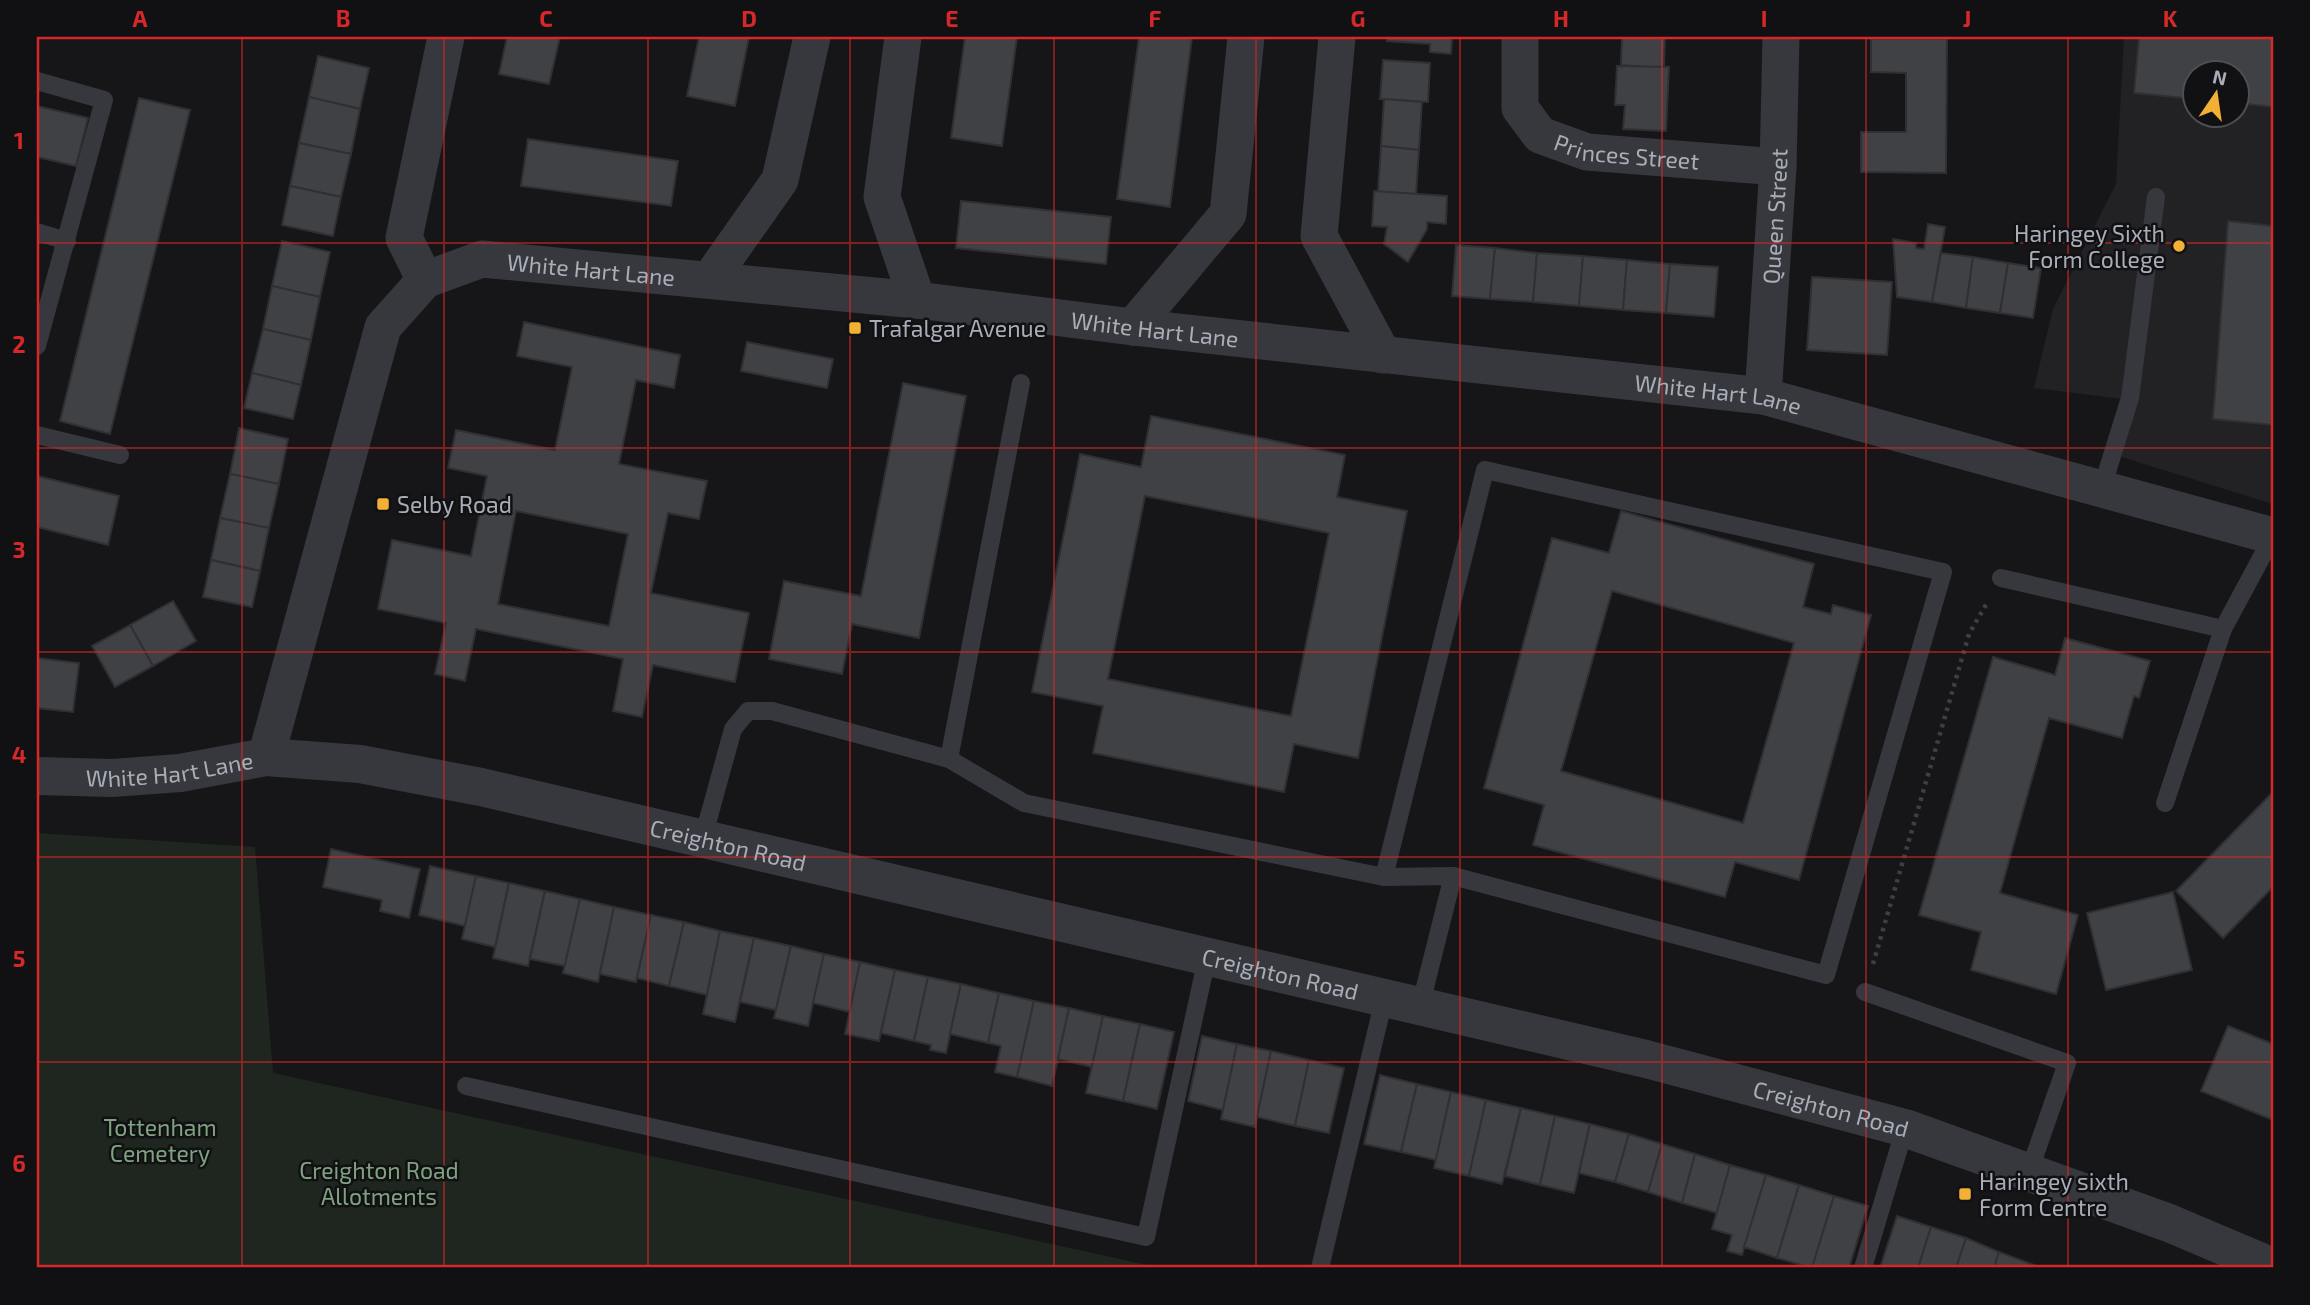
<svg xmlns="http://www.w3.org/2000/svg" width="2310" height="1305" font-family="'Exo 2',sans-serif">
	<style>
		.built { fill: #222225; fill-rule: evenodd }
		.green { fill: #1e261f }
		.building { fill: #404145; stroke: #303034; stroke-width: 2; fill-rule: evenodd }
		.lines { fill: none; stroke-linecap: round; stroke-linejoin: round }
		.path { stroke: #3d3f44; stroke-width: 4.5; stroke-dasharray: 3.5 5; stroke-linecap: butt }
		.service { stroke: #37383d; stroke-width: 18 }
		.minor { stroke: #37383d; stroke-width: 37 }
		.tertiary { stroke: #37383d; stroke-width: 38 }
		.grid { fill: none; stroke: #d62828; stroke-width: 2; stroke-opacity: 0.55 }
		.poi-dot { fill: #f2b134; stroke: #111113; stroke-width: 2.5 }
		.labels { text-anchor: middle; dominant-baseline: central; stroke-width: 5; stroke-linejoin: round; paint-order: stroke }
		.street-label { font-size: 23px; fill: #a8adb8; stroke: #111113 }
		.poi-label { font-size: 23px; fill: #a8adb8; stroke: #111113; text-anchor: start }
		.park-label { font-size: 23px; fill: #7fa381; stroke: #111113 }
		.neatline { fill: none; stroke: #d62828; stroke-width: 2.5 }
		.grid-label { font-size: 23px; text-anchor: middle; font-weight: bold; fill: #d62828 }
	</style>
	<rect width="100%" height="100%" fill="#161618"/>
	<path class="built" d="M2124 37H2273V504L2115 455 2122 399 2034 388 2053 309 2116 184ZM2194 74H2236V116H2194Z"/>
	<path class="green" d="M37 833 255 847 273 1073 1161 1268H37Z"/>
	<g class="building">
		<path d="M507 37H560L549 84 499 74Z"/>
		<path d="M699 37H749L735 106 687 96Z"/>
		<path d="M965 37H1017L1002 146 951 138Z"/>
		<path d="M1139 37H1192L1170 207 1117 199Z"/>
		<path d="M1388 37H1452L1451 54 1430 52V44L1387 41Z"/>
		<path d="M1622 37H1665L1664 68 1621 65Z"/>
		<path d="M2139 37H2273V107L2236 103V74H2194V99L2134 93Z"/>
		<path d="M1871 39H1947L1946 173 1861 172V132H1906V73L1871 72Z"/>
		<path d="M318 56 369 68 360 109 309 97Z"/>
		<path d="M1383 60 1430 63 1428 102 1380 99Z"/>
		<path d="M1617 66 1669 67 1666 131 1623 129 1625 105H1615Z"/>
		<path d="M309 97 360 109 351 154 299 143Z"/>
		<path d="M139 98 190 110 110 434 60 421Z"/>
		<path d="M1384 99 1422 102 1419 150 1381 146Z"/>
		<path d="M37 106 88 118 76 166 37 157Z"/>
		<path d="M528 139 678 161 671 206 521 186Z"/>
		<path d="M299 143 351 154 341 197 290 186Z"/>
		<path d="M1381 146 1419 150 1416 194 1378 192Z"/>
		<path d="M290 186 341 197 333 236 282 225Z"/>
		<path d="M1374 191 1447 196 1446 224 1427 222V229L1408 262 1384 244 1387 227 1372 226Z"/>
		<path d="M961 201 1111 217 1106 264 956 248Z"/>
		<path d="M2228 221 2273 226V425L2213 419Z"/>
		<path d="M1928 224 1945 227 1932 302 1897 297 1893 239 1916 243V248L1924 249Z"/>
		<path d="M282 241 330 252 320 297 272 286Z"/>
		<path d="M1456 245 1495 248 1490 299 1452 296Z"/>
		<path d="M1495 248 1537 253 1533 302 1490 299Z"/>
		<path d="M1537 253 1583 256 1579 306 1533 302Z"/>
		<path d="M1941 253 1973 257 1966 308 1932 302Z"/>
		<path d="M1583 256 1627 260 1623 310 1579 306Z"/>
		<path d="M1973 257 2008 263 2000 313 1966 308Z"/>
		<path d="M1627 260 1670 264 1666 313 1623 310Z"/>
		<path d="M2008 263 2041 268 2033 318 2000 313Z"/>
		<path d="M1670 264 1718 267 1714 317 1666 313Z"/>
		<path d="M1812 277 1892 282 1887 355 1807 350Z"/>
		<path d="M272 286 320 297 311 340 263 329Z"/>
		<path d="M524 322 680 355 674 388 636 380 619 464 707 481 699 519 668 513 651 593 749 613 735 682 653 665 642 717 613 711 623 659 476 629 465 681 435 674 446 623 378 609 392 540 471 556 487 476 448 468 456 430 555 450 572 367 517 356ZM516 511 628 534 609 626 498 604Z"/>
		<path d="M263 329 311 340 301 385 252 373Z"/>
		<path d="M747 342 833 359 827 388 741 371Z"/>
		<path d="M252 373 301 385 293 419 244 408Z"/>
		<path d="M903 383 966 396 919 638 852 624 842 674 769 659 784 581 861 596Z"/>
		<path d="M1151 416 1345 455 1337 497 1407 511 1358 758 1294 744 1284 792 1093 753 1103 706 1032 692 1080 454 1141 467ZM1145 496 1329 533 1291 716 1108 679Z"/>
		<path d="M239 428 288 439 279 484 230 474Z"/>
		<path d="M230 474 279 484 269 528 220 518Z"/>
		<path d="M37 476 119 496 108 545 37 527Z"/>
		<path d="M1621 511 1814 564 1803 607 1831 614 1833 605 1871 615 1799 880 1735 862 1725 897 1533 845 1544 805 1484 788 1552 538 1609 553ZM1612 591 1794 643 1743 823 1561 771Z"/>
		<path d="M220 518 269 528 260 571 211 560Z"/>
		<path d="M211 560 260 571 252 607 203 597Z"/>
		<path d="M173 601 196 641 153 666 130 625Z"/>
		<path d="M130 625 153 666 115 687 92 646Z"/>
		<path d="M2065 638 2150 661 2139 698 2134 696 2122 738 2049 718 2000 893 2078 915 2056 994 1971 970 1981 932 1919 915 1993 657 2055 675Z"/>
		<path d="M37 658 79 663 73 712 37 708Z"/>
		<path d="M2273 792V887L2223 938 2176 891Z"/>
		<path d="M331 849 420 869 409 918 380 911 382 900 323 887Z"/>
		<path d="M430 866 476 876 465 926 419 915Z"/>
		<path d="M476 876 509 883 495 947 462 939Z"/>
		<path d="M509 883 545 891 528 966 493 958Z"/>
		<path d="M545 891 580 899 565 966 530 959Z"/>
		<path d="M2173 892 2192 970 2106 990 2087 913Z"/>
		<path d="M580 899 614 907 598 982 563 973Z"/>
		<path d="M614 907 651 915 636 982 600 974Z"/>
		<path d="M651 915 684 922 669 986 637 978Z"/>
		<path d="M684 922 720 931 707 995 669 986Z"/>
		<path d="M720 931 754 938 735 1022 703 1014Z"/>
		<path d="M754 938 791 946 776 1010 740 1002Z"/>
		<path d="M791 946 824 954 808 1026 774 1018Z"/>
		<path d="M824 954 860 962 850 1012 813 1003Z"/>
		<path d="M860 962 895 970 879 1041 845 1034Z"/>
		<path d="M895 970 928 977 914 1041 881 1033Z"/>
		<path d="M928 977 961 984 946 1053 930 1050 931 1045 914 1041Z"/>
		<path d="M961 984 999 993 988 1043 950 1034Z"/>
		<path d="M999 993 1034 1001 1017 1077 995 1072 1001 1046 988 1043Z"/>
		<path d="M1034 1001 1069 1008 1052 1086 1017 1077Z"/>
		<path d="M1069 1008 1103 1016 1092 1067 1058 1059Z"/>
		<path d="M1103 1016 1140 1024 1123 1101 1086 1093Z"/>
		<path d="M1140 1024 1174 1032 1157 1109 1123 1101Z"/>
		<path d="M2228 1026 2273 1044V1120L2201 1091Z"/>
		<path d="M1202 1036 1237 1044 1223 1110 1188 1101Z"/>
		<path d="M1237 1044 1271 1051 1255 1127 1221 1119Z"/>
		<path d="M1271 1051 1309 1060 1295 1126 1257 1117Z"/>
		<path d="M1309 1060 1344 1068 1329 1133 1295 1126Z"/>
		<path d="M1380 1075 1417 1084 1401 1152 1364 1144Z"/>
		<path d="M1417 1084 1451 1092 1436 1160 1401 1152Z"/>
		<path d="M1451 1092 1486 1100 1469 1176 1434 1168Z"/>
		<path d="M1486 1100 1521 1108 1502 1184 1469 1176Z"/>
		<path d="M1521 1108 1555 1116 1540 1185 1505 1176Z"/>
		<path d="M1555 1116 1590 1124 1574 1193 1540 1185Z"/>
		<path d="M1590 1124 1629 1134 1615 1182 1579 1173Z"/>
		<path d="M1629 1134 1662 1144 1648 1192 1615 1182Z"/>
		<path d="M1662 1144 1695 1154 1682 1203 1648 1192Z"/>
		<path d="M1695 1154 1730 1165 1717 1213 1682 1203Z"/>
		<path d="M1730 1165 1766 1175 1742 1255 1727 1251 1732 1235 1712 1229Z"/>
		<path d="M1766 1175 1799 1185 1777 1258 1744 1247Z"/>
		<path d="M1799 1185 1834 1196 1812 1268 1777 1258Z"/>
		<path d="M1834 1196 1868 1206 1849 1268H1812Z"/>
		<path d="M1897 1216 1931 1227 1918 1268H1880Z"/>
		<path d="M1931 1227 1966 1238 1956 1268H1918Z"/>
		<path d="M1966 1238 1999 1252 1994 1268H1956Z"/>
		<path d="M1999 1252 2034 1265 2032 1268H1994Z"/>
	</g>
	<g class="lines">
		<path class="path" d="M1873 964 1969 634 1987 603"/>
		<g class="service">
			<path d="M37 81 104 100 37 346"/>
			<path d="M37 232 67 241"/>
			<path d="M37 435 120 455"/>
			<path d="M2101 491 2130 398 2156 197"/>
			<path d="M2001 578 2223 629 2165 803"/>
			<path d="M2223 629 2273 536"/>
			<path d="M949 759 1021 383"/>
			<path d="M703 838 733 729 748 711H772L949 759 1024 803 1384 877 1453 876 1826 975 1943 572 1485 470 1384 877"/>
			<path d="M1865 992 2067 1063 2029 1172"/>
			<path d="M1420 1007 1453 876"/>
			<path d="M466 1086 1146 1237 1207 958"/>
			<path d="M1320 1268 1384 999"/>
			<path d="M1863 1268 1905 1128"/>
		</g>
		<g class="minor">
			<path d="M903 37 882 197 917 300"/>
			<path d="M1337 37 1319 236 1383 355"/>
			<path id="s1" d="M1520 37V108L1540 135 1587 152 1778 167"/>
			<path d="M711 278 780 180 812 37"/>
			<path d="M425 280 404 238 446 37"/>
			<path d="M1133 327 1228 214 1246 37"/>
			<path id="s2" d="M1763 396 1778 167 1781 37"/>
			<path id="s3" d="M266 757 383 327 425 280 482 259 917 300 1133 327 1763 396 2273 536"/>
		</g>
		<path class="tertiary" id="s4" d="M37 776 112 778 180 773 266 757 360 764 481 787 1646 1059 1905 1128 2169 1223 2273 1267"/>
	</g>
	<path class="grid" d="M242 37V1268M444 37V1268M648 37V1268M850 37V1268M1054 37V1268M1256 37V1268M1460 37V1268M1662 37V1268M1866 37V1268M2068 37V1268M37 243H2273M37 448H2273M37 652H2273M37 857H2273M37 1062H2273"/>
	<g class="poi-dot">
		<circle cx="2179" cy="246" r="7"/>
		<rect x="848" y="321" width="14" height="14" rx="3.5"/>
		<rect x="376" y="497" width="14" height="14" rx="3.5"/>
		<rect x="1958" y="1187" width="14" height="14" rx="3.5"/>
	</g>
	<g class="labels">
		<g class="street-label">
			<text stroke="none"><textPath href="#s1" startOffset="194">Princes Street</textPath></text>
			<text stroke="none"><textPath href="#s2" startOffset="180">Queen Street</textPath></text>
			<text stroke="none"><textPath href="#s3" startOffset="679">White Hart Lane</textPath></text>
			<text stroke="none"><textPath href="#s3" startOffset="1246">White Hart Lane</textPath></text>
			<text stroke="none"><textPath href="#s3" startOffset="1813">White Hart Lane</textPath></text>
			<text stroke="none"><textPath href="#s4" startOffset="133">White Hart Lane</textPath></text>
			<text stroke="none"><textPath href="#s4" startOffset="702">Creighton Road</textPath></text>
			<text stroke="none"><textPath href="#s4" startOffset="1269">Creighton Road</textPath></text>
			<text stroke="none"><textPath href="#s4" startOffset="1836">Creighton Road</textPath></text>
		</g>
		<g class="poi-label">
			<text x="2165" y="233" text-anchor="end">Haringey Sixth<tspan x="2165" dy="26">Form College</tspan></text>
			<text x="869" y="328">Trafalgar Avenue</text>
			<text x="397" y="504">Selby Road</text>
			<text x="1979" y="1181">Haringey sixth<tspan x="1979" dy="26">Form Centre</tspan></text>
		</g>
		<g class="park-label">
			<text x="160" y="1127">Tottenham<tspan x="160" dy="26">Cemetery</tspan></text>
			<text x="379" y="1170">Creighton Road<tspan x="379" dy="26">Allotments</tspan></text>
		</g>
	</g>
	<rect width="2310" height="1305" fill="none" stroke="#111113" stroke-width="77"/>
	<g transform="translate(2216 94) rotate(13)"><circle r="33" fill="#111113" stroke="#4d4f55" stroke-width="2"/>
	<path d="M0-5L12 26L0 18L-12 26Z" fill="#f2b134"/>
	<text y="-10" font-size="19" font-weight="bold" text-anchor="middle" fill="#a8adb8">N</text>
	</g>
	<rect x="38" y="38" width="2234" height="1228" class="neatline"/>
	<g class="grid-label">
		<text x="140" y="27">A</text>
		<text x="343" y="27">B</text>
		<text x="546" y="27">C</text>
		<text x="749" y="27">D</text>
		<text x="952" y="27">E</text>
		<text x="1155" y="27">F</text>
		<text x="1358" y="27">G</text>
		<text x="1561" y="27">H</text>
		<text x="1764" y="27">I</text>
		<text x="1967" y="27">J</text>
		<text x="2170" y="27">K</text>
		<text x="19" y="149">1</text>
		<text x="19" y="353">2</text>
		<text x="19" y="558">3</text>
		<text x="19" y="763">4</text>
		<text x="19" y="967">5</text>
		<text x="19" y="1172">6</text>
	</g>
</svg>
